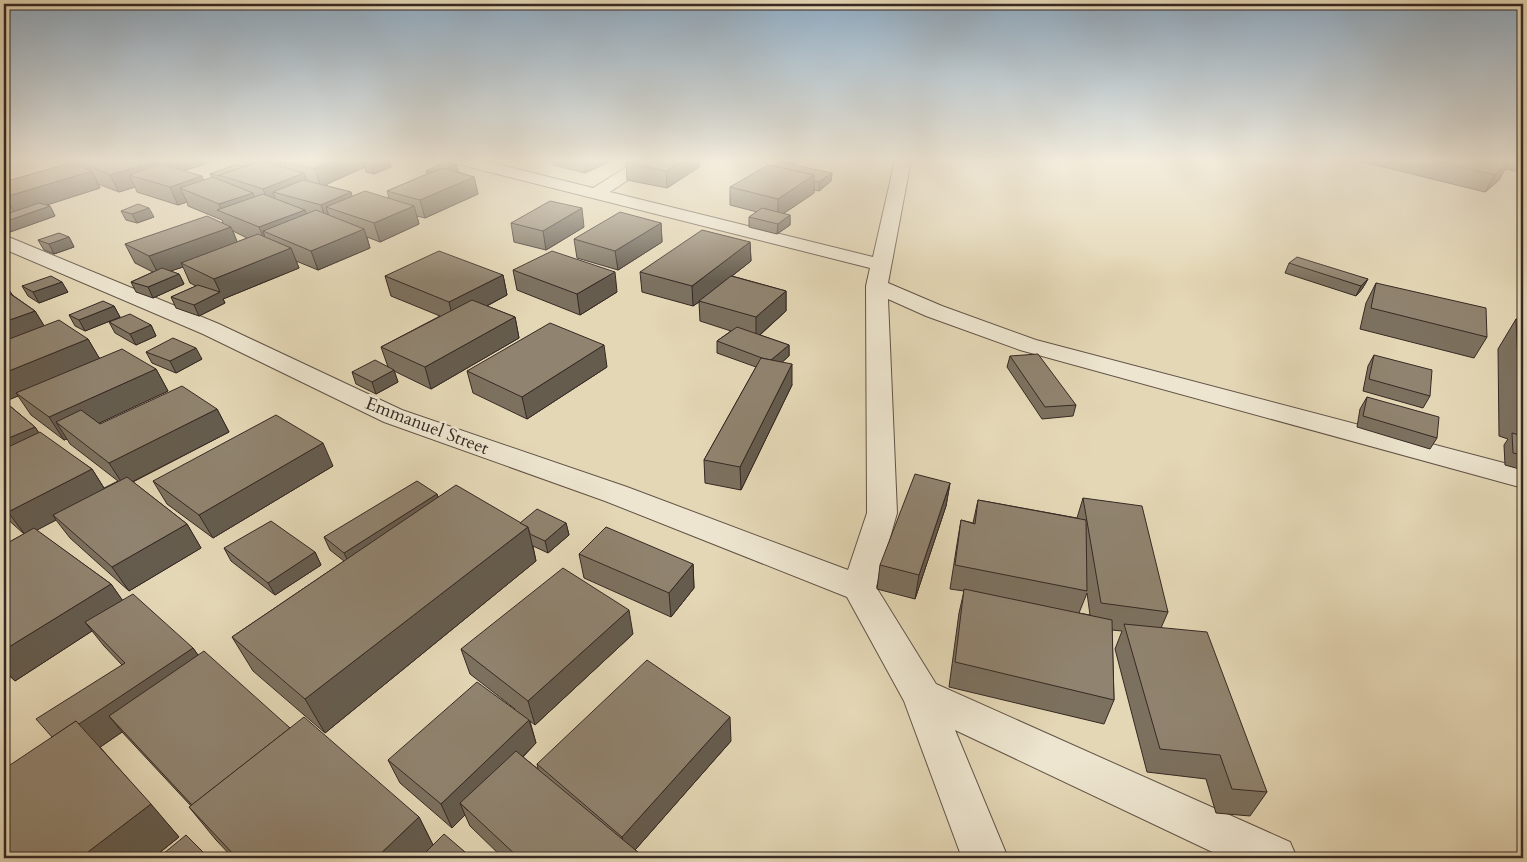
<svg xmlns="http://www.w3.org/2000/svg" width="1527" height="862" font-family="Cardo,serif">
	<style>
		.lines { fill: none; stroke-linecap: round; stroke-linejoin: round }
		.minor-casing { stroke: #625448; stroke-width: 2 }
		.minor { fill: #ede5cf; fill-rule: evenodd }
		.wall { fill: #7c715f; stroke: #362924; fill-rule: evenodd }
		.shaded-wall { fill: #655c4e; stroke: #362924 }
		.building { fill: #90836f; stroke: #362924 }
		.labels { text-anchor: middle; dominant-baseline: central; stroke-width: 5; stroke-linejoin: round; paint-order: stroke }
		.street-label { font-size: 18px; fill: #362924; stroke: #ede5cf }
	</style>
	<rect width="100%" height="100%" fill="#e4d7b5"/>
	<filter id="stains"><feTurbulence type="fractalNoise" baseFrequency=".004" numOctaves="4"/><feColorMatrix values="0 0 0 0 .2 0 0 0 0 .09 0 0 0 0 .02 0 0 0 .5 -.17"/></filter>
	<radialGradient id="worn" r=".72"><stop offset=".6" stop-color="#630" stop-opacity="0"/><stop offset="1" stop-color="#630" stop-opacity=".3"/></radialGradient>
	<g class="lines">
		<g class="minor-casing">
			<path id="minor" d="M452 160H481L593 188 638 160H658L610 192 873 257 895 160H911L888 283 942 306 1036 340 1523 468V488L1020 350 926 316 888 299 897 513 876 587 936 684 1290 842 1297 858H1225L955 730 1008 858H962L904 701 847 597 605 501 384 422 203 334 4 249V236L11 238 219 324 402 410 627 487 848 570 867 513 866 286 870 268 454 163Z"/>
		</g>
		<use href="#minor" class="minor"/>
	</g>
	<g class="wall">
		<path d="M74 160H204L205 164 184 171 204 180 212 178 210 174 249 165 239 160H389L391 167 374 174 366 172 365 167 324 185 351 192 352 197 389 198 387 191 427 174 426 171 456 164 458 172 474 177 478 194 425 218 417 216 419 224 380 242 367 237 370 248 318 270 296 261 299 268 223 299 225 303 199 316 176 308 171 297 196 286 190 283 183 267 170 271 179 274 184 284 153 298 136 292 131 282 153 272 135 263 125 244 223 223 222 220 188 206 187 202 178 205 137 192 135 187 119 192 98 184 100 188 46 205 50 206 55 216 10 232 4 229V215L11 212 4 209V182L77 165ZM284 164 285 168 279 166ZM233 231 247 238 237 242Z"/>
		<path d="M553 160H613L585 173 553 165Z"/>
		<path d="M775 160H799L794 164Z"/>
		<path d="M1355 160H1523V168L1519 172 1505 169 1499 180 1485 192Z"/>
		<path d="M626 163 699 167 667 188 627 180Z"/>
		<path d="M774 166 832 173 831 181 819 191 814 190V193L783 214 790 215V225L777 234 749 227V217L757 212 730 205V187Z"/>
		<path d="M121 211 154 217 137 223 126 220Z"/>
		<path d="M511 223 584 227 546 250 514 242Z"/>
		<path d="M661 223 662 242 618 270 577 258 574 239Z"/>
		<path d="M69 237 74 247 54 254 44 250 38 240Z"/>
		<path d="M750 242 751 261 732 276 786 291V311L760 335 789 345V356L782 362 792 385 741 490 705 483 704 460 756 367 717 353V341L731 331 700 321 699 302 693 306 642 292 640 272Z"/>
		<path d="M1289 263 1368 279 1362 289 1356 296 1285 273Z"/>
		<path d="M513 270 617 292 580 315 517 290Z"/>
		<path d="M503 275 507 295 487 306 515 317 519 338 431 389 394 371 398 382 376 394 356 384 352 372 388 367 381 347 440 316 391 296 385 276Z"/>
		<path d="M4 282 11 294 35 311 44 326 88 339 99 358 156 369 168 391 99 423 100 424 217 409 229 432 133 482 187 524 201 548 129 591 70 538 56 520 36 530 111 584 122 600 193 648 198 655 290 728 419 817 433 845 472 858H233L216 840 189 807 191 806 122 732 100 747 179 837 153 858H4L52 737 122 665 104 646 92 631 15 681 4 671V545L24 534 4 516ZM18 396 31 415 64 440 67 439 70 444 118 481 104 488 92 469 39 433 35 427 4 401Z"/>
		<path d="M1376 283 1487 337 1474 358 1360 329 1366 303Z"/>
		<path d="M22 286 68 292 39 303 28 296Z"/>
		<path d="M114 306 120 317 85 331 75 326 69 315Z"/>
		<path d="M1516 319 1523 321V470L1505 465 1504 445 1508 439 1499 436 1498 349Z"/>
		<path d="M109 322 151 325 156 336 136 345 115 333Z"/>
		<path d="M146 352 202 359 176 373 152 363Z"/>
		<path d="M1374 355 1430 396 1423 408 1363 391 1368 366Z"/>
		<path d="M1010 356 1076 405 1073 416 1042 419 1007 367Z"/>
		<path d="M607 367 527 419 473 393 467 371Z"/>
		<path d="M1367 397 1437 438 1430 449 1357 427 1360 409Z"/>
		<path d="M333 466 213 538 167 504 153 481Z"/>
		<path d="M950 483 946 506 915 599 877 589 880 565Z"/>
		<path d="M437 494 438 497 520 523H566L569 535 548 553 533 546 536 561 325 733 253 671 232 637 344 561 330 550 324 537Z"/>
		<path d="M1083 498 1168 612 1161 628 1267 792 1250 816 1216 813 1206 779 1147 772 1115 649 1122 631 1112 630 1114 700 1104 724 949 687 959 613 964 591 950 589 957 544 961 520 973 523 978 500 1077 518ZM1087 593 1090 615 1079 613Z"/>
		<path d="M224 548 315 552 321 565 275 595 231 561Z"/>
		<path d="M579 554 693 564 694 588 671 617 584 578Z"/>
		<path d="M633 634 535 725 530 721 536 743 523 757 538 769 537 764 731 741 635 850 645 858H503L470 826 465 815 452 828 400 783 388 760 515 709 470 674 461 649Z"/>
	</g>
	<g class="shaded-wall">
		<path d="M162 160H204L205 164 169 175Z"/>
		<path d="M261 160H296L283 162 284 164 265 171Z"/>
		<path d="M336 160H371L364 163 365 167 321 187 315 169Z"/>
		<path d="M383 160H389L391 167 374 174 372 165Z"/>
		<path d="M584 160H613L585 173Z"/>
		<path d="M683 160H699V167L667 188 666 171Z"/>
		<path d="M158 161 166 178 129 175 135 187 119 192 110 175Z"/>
		<path d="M1508 163 1499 180 1485 192 1495 175Z"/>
		<path d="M456 164 458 173H437Z"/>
		<path d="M92 171 100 188 16 215 5 197Z"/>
		<path d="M304 173 310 191 273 192 277 204 270 207 263 189Z"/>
		<path d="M832 173 831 181 819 191V182Z"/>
		<path d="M814 175V193L778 217V199Z"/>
		<path d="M202 176 209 193 180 188 187 202 178 205 170 187Z"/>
		<path d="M474 177 478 194 425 218 420 200Z"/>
		<path d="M351 192 356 210 326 207 331 222 327 223 321 205Z"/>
		<path d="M253 193 260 211 222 212 219 204Z"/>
		<path d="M50 206 55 216 10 232 4 222Z"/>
		<path d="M414 206 419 224 380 242 374 223Z"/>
		<path d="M149 208 154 217 137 223 132 214Z"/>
		<path d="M582 208 584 227 546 250 543 231Z"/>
		<path d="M305 210 312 229 263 231 268 246H267L259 227Z"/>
		<path d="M790 215V225L777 234 778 224Z"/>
		<path d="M661 223 662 242 618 270 615 251Z"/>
		<path d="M231 227 239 246 181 263 183 267 159 275 149 256Z"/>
		<path d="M364 229 370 248 318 270 311 251Z"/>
		<path d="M69 237 74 247 54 254 49 244Z"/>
		<path d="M750 242 751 261 700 301H699V302L693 306 692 286Z"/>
		<path d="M291 248 299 268 223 299 225 303 199 316 194 305 220 292 214 279Z"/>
		<path d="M615 272 617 292 580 315 577 294Z"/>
		<path d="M179 274 184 284 153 298 148 287Z"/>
		<path d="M503 275 507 295 454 323 449 302Z"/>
		<path d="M1368 279 1362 289 1356 296 1361 286Z"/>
		<path d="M4 282 15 299 4 303Z"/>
		<path d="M62 282 68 292 39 303 33 292Z"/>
		<path d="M786 291V311L756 338V317Z"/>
		<path d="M114 306 120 317 85 331 79 320Z"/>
		<path d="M35 311 48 332 4 348V322Z"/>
		<path d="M515 317 519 338 431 389 425 367Z"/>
		<path d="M151 325 156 336 136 345 130 334Z"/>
		<path d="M88 339 101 361 16 393 18 396 4 402V373Z"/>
		<path d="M604 345 607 367 527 419 522 397Z"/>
		<path d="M789 345V356L770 373V361Z"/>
		<path d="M196 348 202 359 176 373 170 361Z"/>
		<path d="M792 364V385L741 490 740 467Z"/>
		<path d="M156 369 168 391 74 435 56 422 67 439 64 440 49 417Z"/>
		<path d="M394 370 398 382 376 394 372 382Z"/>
		<path d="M217 409 229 432 124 486 109 463Z"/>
		<path d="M35 427 50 450 4 471V440Z"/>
		<path d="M323 443 333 466 213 538 199 515Z"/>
		<path d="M92 469 107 493 53 515 56 520 26 536 8 512Z"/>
		<path d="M950 483 946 506 915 599 919 575Z"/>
		<path d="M437 494 441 506 350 565 344 553Z"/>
		<path d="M566 523 569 535 548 553 545 541Z"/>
		<path d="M187 524 201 548 129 591 112 567Z"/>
		<path d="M528 527 536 561 325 733 305 699Z"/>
		<path d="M315 552 321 565 275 595 268 583Z"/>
		<path d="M693 564 694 588 671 617 669 593Z"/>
		<path d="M111 584 128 608 85 622 92 631 15 681 4 669V650Z"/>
		<path d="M629 610 633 634 535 725 528 701Z"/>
		<path d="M193 648 210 672 109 716 122 732 76 764 54 740Z"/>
		<path d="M730 717 731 741 628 858H626L622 837Z"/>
		<path d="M529 720 536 743 468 811 460 803 465 815 452 828 441 804Z"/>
		<path d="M151 804 179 837 153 858H80Z"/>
		<path d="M419 817 435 849 426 858H376Z"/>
	</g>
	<g class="building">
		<path d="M75 160H156L158 161 110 175Z"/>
		<path d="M288 160H336L315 169 283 162Z"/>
		<path d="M371 160H383L372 165 364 163Z"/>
		<path d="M631 160H683L666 171 626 163Z"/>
		<path d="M1433 160H1497L1508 163 1495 175Z"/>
		<path d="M261 161 304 173 263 189 219 175Z"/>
		<path d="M446 162 456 164 446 169 442 168 432 172 426 171Z"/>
		<path d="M780 162 832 173 819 182 814 181V175L774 166Z"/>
		<path d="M70 163 92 171 5 197 4 196V182Z"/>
		<path d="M161 164 202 176 170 187 129 175Z"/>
		<path d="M237 164 246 166 219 175 220 176 210 174Z"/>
		<path d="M768 165 814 175 778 199 730 187Z"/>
		<path d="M442 168 474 177 420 200 387 191Z"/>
		<path d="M213 177 253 193 219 204 180 188Z"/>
		<path d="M303 180 351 192 321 205 273 192Z"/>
		<path d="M365 191 414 206 374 223 326 207Z"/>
		<path d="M263 194 305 210 259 227 217 210Z"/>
		<path d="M550 201 582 208 543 231 511 223Z"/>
		<path d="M39 203 50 206 4 222V215Z"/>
		<path d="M138 204 149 208 132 214 121 211Z"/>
		<path d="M762 208 790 215 778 224 749 217Z"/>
		<path d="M316 210 364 229 311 251 263 231Z"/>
		<path d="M620 212 661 223 615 251 574 239Z"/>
		<path d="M207 216 231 227 149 256 125 244Z"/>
		<path d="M702 230 750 242 692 286 640 272Z"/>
		<path d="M59 233 69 237 49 244 38 240Z"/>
		<path d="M258 234 291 248 214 279 181 263Z"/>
		<path d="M439 251 503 275 449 302 385 276Z"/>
		<path d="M552 251 615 272 577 294 513 270Z"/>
		<path d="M1297 257 1368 279 1361 286 1289 263Z"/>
		<path d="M162 268 179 274 148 287 131 282Z"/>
		<path d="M51 276 62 282 33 292 22 286Z"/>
		<path d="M731 276 786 291 756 317 699 301Z"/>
		<path d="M1376 283 1486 308 1487 337 1371 308Z"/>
		<path d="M198 285 220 292 194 305 171 297Z"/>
		<path d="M9 293 35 311 4 322V294Z"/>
		<path d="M472 300 515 317 425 367 381 347Z"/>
		<path d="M103 301 114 306 79 320 69 315Z"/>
		<path d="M130 314 151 325 130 334 109 322Z"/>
		<path d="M1516 319 1523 321V405L1520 404Z"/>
		<path d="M59 320 88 339 4 373V341Z"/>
		<path d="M550 323 604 345 522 397 467 371Z"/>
		<path d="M737 327 789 345 771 360 762 358 717 341Z"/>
		<path d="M173 338 196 348 170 361 146 352Z"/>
		<path d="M122 349 156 369 49 417 16 393Z"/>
		<path d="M1038 354 1076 405 1045 407 1010 356Z"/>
		<path d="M1374 355 1432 370 1430 396 1369 379Z"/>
		<path d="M761 358 792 364 740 467 704 460Z"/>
		<path d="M375 360 394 370 372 382 352 372Z"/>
		<path d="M182 386 217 409 109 463 56 422 81 410 100 424Z"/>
		<path d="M1367 397 1439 417 1437 438 1363 416Z"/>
		<path d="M4 401 35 427 4 440Z"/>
		<path d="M276 415 323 443 199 515 153 481Z"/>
		<path d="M40 432 92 469 8 512 4 508V449Z"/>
		<path d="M1512 433 1523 436V455L1513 453Z"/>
		<path d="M915 474 950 483 919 575 880 565Z"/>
		<path d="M127 477 187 524 112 567 53 515Z"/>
		<path d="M417 481 437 494 344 553 324 537Z"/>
		<path d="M456 485 528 527 305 699 232 637Z"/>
		<path d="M1083 498 1142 506 1168 612 1101 603Z"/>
		<path d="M978 500 1086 520 1087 591 955 565 961 520 975 524Z"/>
		<path d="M537 509 566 523 545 541 530 534 528 527 520 523Z"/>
		<path d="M271 521 315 552 268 583 224 548Z"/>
		<path d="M606 527 693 564 669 593 579 554Z"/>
		<path d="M34 528 111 584 4 650V545Z"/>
		<path d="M563 568 629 610 528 701 461 649Z"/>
		<path d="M964 589 1112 620 1114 700 955 662Z"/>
		<path d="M133 594 193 648 79 724 76 721 52 737 36 719 125 663 85 622Z"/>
		<path d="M1124 624 1207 632 1267 792 1232 789 1220 755 1160 749Z"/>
		<path d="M204 651 290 728 192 805 109 716Z"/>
		<path d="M647 660 730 717 622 837 537 764Z"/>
		<path d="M477 682 529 720 441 804 388 760Z"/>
		<path d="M304 717 419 817 376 858H237L189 807Z"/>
		<path d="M76 721 151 804 80 858H4V769Z"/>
		<path d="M516 751 645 858H519L460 803Z"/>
		<path d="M444 834 472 858H420Z"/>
		<path d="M186 835 209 858H158Z"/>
	</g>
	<linearGradient id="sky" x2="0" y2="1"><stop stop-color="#8faac0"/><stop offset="0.57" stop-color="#f3edde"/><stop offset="1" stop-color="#f3edde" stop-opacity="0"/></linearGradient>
	<rect width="1527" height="281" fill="url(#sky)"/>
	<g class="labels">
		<g class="street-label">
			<text transform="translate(427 426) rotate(21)">Emmanuel Street</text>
		</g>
	</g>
	<rect width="1527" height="862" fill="none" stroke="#e4d7b5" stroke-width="20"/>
	<rect x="5" y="5" width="1517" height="852" fill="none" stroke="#362924" stroke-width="2.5"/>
	<rect x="10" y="10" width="1507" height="842" fill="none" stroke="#362924"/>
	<rect width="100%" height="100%" filter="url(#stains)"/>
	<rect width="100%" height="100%" fill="url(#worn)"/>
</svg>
